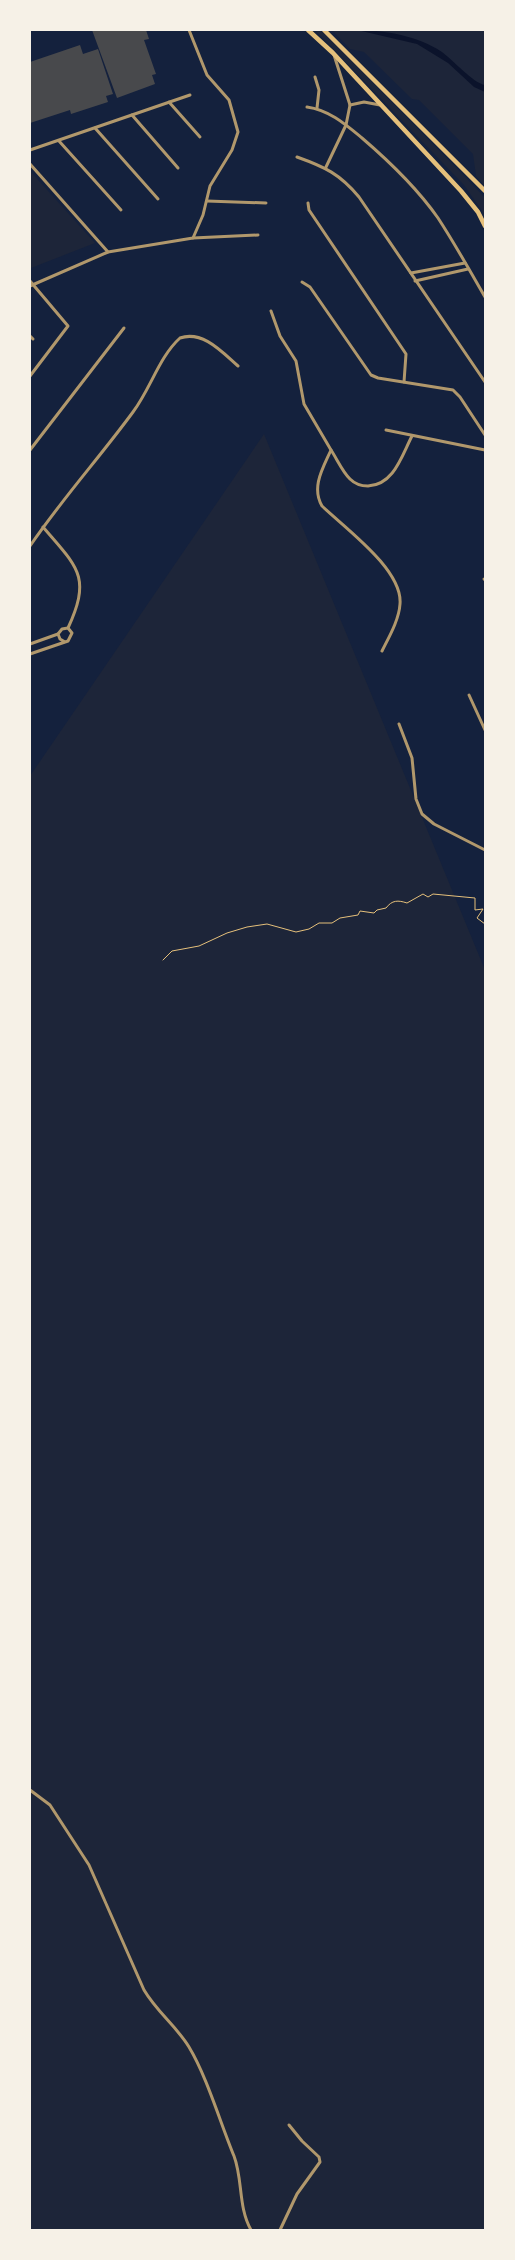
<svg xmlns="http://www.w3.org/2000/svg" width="515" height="2260" font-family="'PT Serif',serif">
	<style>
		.green { fill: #1d2539 }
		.water { fill: #0b132b }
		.building { fill: #48494c }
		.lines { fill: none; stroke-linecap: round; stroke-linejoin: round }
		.path { stroke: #e5c07b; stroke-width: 1 }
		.minor { stroke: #b1986c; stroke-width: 3 }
		.secondary { stroke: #e5c07b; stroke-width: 4.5 }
	</style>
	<rect width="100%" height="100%" fill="#14213d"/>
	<g class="green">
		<path d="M315 30H320L326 35 469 181 485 198V215L464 185Z"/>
		<path d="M332 30H485V186L476 176 473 154 419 100 412 99 364 52 350 49Z"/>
		<path d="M30 171 95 243 31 268 30 264Z"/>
		<path d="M264 434 485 970V2230H30V776Z"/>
	</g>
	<path class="water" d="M357 30C385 30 418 36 442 52 453 60 473 83 485 85V92L474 87 448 63 417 44Z"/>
	<g class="building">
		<path d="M92 30H146L149 39 144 40 156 74 152 75 155 84 117 98Z"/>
		<path d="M80 45 83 54 98 49 113 94 106 96 108 102 71 114 70 110 30 123V62Z"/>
	</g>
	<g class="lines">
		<path class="path" d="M163 960 172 951 199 946 227 933 247 927 267 924 296 932 309 929 319 923H332L340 918 358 915 360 911 374 913 377 910 386 908C392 900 398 900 407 903L423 894 428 897 433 894 475 898V910L483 909 477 918 485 924"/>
		<g class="minor">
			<path d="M315 77 319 90 317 108"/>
			<path d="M169 102 200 137"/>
			<path d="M350 105 364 102 380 105"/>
			<path d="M307 107C329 110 345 124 362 138 390 162 417 188 438 218 455 244 470 271 485 297"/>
			<path d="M132 115 178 168"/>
			<path d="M95 128 158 199"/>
			<path d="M59 141 121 210"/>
			<path d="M30 150 190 95"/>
			<path d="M297 157C325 167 340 174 359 197L485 382"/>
			<path d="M30 164 108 252"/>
			<path d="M326 167 346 125 350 105 334 55"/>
			<path d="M207 201 266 203"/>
			<path d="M308 203 309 210 406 354 404 382"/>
			<path d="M193 238 258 235"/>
			<path d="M411 273 465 263"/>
			<path d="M30 281 68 326 30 376"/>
			<path d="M415 281 468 269"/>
			<path d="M302 282 310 287 371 375 378 378 453 390 460 397 485 435"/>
			<path d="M30 286 108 252 193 238 203 215 210 186 232 150 238 132 229 100 207 75 189 30"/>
			<path d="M271 311 280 336 296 361 304 404 331 450C323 468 311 487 322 506 346 529 403 570 400 604 399 620 389 637 382 651"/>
			<path d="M30 336 33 339"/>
			<path d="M386 430 485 450"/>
			<path d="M30 450 124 328"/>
			<path d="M331 450C337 459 342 471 350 479 355 484 361 486 368 486 394 485 402 455 412 436"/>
			<path d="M43 527C77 567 92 576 68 628"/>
			<path d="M30 546C62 499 100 457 133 412 151 388 159 357 180 338 203 330 223 353 238 366"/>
			<path d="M484 579 485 580"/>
			<path d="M30 644 58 634"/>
			<path d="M30 654 68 641 72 633 68 628 62 629 58 634 60 639 65 642"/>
			<path d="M469 695 485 730"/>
			<path d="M399 724 412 758 416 799 422 814 434 824 485 850"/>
			<path d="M30 1790 50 1805 89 1865 144 1990C157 2012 177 2027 189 2047 207 2077 220 2122 234 2156 243 2180 238 2207 251 2230"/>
			<path d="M280 2230 297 2194 320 2162 319 2157 302 2141 289 2125"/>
		</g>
		<g class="secondary">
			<path d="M308 30 333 53 461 191 478 212 485 226"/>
			<path d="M324 30 485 191"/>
		</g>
	</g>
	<rect width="515" height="2260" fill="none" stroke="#f6f1e7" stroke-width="62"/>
</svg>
